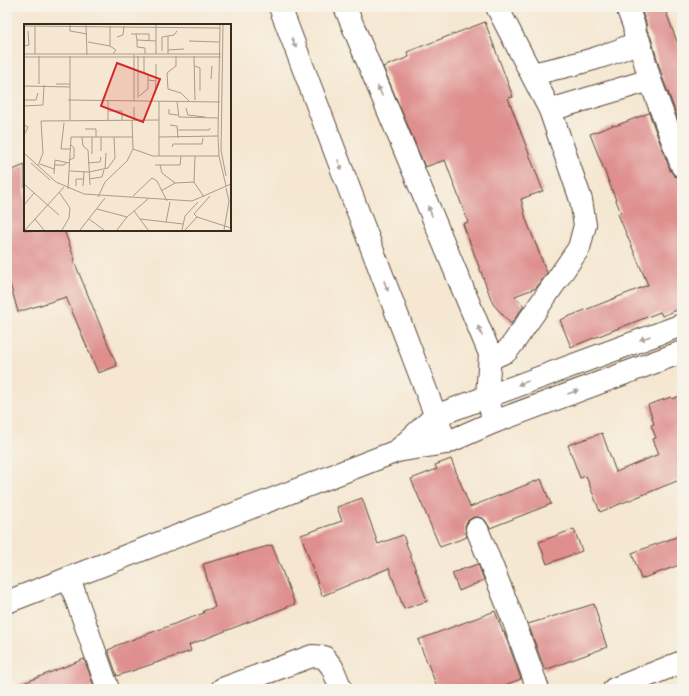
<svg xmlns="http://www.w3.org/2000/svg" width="689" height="696" font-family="Mynerve,sans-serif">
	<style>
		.building { fill: #de8f8e }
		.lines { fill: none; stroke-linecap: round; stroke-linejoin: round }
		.minor-casing { stroke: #574639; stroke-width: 24 }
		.minor { stroke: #fff; stroke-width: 22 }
		.oneway { fill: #a79f9a }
		.inset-road { fill: none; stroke: #ab9b89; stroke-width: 1 }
		.view { fill: #d62828; fill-opacity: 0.15; stroke: #d62828; stroke-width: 2 }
		.inset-edge { fill: none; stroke: #3b2a1e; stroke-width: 2 }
	</style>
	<rect width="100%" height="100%" fill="#f7f3e8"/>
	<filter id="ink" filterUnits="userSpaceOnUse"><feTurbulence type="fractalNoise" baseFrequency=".025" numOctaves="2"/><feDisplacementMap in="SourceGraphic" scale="8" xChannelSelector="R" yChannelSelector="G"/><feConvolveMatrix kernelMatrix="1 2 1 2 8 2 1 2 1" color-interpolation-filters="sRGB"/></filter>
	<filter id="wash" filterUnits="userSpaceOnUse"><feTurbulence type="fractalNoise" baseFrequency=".012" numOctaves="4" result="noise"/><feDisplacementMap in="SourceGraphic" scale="16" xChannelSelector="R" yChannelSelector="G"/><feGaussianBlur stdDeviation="0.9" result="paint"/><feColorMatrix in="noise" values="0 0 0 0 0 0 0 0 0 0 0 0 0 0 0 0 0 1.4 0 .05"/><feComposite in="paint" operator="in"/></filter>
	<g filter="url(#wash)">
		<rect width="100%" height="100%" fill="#f5e7d1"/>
		<g id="blocks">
			<g class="building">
				<path d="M640 7H664L682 55V130L662 76 651 38 647 30 646 22Z"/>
				<path d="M485 22 513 97 508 98 543 191 521 199 526 219 547 273 536 288 515 296 524 306 511 324 493 304 463 224 468 222 445 160 425 167 383 67 409 57 407 52Z"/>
				<path d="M649 113 670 170 674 176 682 178V308L662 316 660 312 571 347 560 320 648 285 618 214 621 213 590 134 614 125 615 126Z"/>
				<path d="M25 165V230H64L75 260 74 261 117 366 98 373 66 297 18 312 7 273V172Z"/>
				<path d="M682 395V479L600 512 586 476 580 478 568 445 602 433 616 472 659 454 653 439 656 438 651 425 654 424 648 405 671 397 672 399Z"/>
				<path d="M451 459 470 507 541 479 551 504 490 528 484 519 479 517H473L467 521 465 527 467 537 440 547 411 479 437 469 435 465Z"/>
				<path d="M362 498 378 544 403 535 427 601 404 609 389 568 322 596 301 535 342 521 337 507Z"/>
				<path d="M574 529 582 551 547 564 539 542Z"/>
				<path d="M682 535V564L641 579 632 553Z"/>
				<path d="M272 545 295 604 189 645 191 651 117 676 108 650 115 647V646L204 613 203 611 215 607 203 564Z"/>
				<path d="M478 564 484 580 459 591 452 573Z"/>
				<path d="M594 604 599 621H598L607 647 545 670 528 624Z"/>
				<path d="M495 611 503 632H504L521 679 494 689H438L418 640Z"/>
				<path d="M84 659 94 686 87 689H12L11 688Z"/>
			</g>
		</g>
	</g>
	<g filter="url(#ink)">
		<use href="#blocks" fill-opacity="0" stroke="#574639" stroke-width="1"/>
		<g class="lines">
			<g class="minor-casing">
				<g id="minor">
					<path d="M280 7 446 443"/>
					<path d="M345 7 490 354 487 396 494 422"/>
					<path d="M639 41 650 80 682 166"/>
					<path d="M532 74C566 66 608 58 639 41L635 34 634 26 627 7"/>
					<path d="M550 110 650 80"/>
					<path d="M490 354 496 356 507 351 514 342 579 248 585 225 581 200 550 110 497 7"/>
					<path d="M397 451 435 416 682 325"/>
					<path d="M477 529 513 619 538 689"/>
					<path d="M69 578 108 689"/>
					<path d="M7 602 397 451 446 443 494 422 682 352"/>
					<path d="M222 689 312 656 324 657 332 667 341 689"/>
					<path d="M614 689 682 662"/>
				</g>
			</g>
			<use href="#minor" class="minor"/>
		</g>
		<defs><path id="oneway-solid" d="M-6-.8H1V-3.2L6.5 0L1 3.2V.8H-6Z"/></defs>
		<g class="oneway">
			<use href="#oneway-solid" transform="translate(294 43) rotate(69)"/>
			<use href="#oneway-solid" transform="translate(380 91) rotate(-113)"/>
			<use href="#oneway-solid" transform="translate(340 165) rotate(69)"/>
			<use href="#oneway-solid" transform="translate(430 211) rotate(-113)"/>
			<use href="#oneway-solid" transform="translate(386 286) rotate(69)"/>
			<use href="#oneway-solid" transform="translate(480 331) rotate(-113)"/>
			<use href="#oneway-solid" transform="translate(645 338) rotate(160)"/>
			<use href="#oneway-solid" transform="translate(523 383) rotate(160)"/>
			<use href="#oneway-solid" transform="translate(573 392) rotate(-20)"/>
		</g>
	</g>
	<g transform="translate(24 24)">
		<rect width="207" height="207" fill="#f5e7d1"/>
		<path class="inset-road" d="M46 1V7L63 10M62 1 63 31M132 1V30M196 1 194 112 195 132 202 162M199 1 197 126 202 152M0 2 196 4M86 2V22L92 26 89 30M107 10H125V17M112 10 113 16 132 17M93 13 99 11 100 2M113 16V23L121 24V30M165 17 195 18M64 18 86 22M0 22 5 21 4 7M144 26 160 25M138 27V13L150 11 153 7M0 30H197M11 30V2M144 30V12M46 32V96M114 32V74M152 32V42L143 49 144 65 157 69 165 77M170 32 171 76M0 33H197M171 42 176 44V67M187 55 188 42M124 56 132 57V40M15 60V32M32 60H46M0 62 46 63M131 70 132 57M115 72 124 65V51L120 48V32M0 76H12L14 69M44 76 196 78M110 77V31M135 77V132M153 78 155 93 194 94M0 82 19 81 20 61M162 84 164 91 181 93M145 85V90L154 91M84 87H98V96M84 96V76M108 96 109 125 129 132H195M110 96V83M40 99 37 125H46M0 101 4 103 0 111M146 101 153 102 154 114M61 105H72V113M154 106H185L186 104M58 113 59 122 64 126 66 161M77 113V127M135 113 194 112M148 123 149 120H178L179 114M0 129 32 158 60 170 168 177 207 160M68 130V113M171 132 170 158 180 173M45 136 50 134V124L46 120M7 139 26 156M64 139 76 138 77 133M16 140 30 145M30 141H40L42 139M131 141H156L157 132M136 141 138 149 151 159 170 158M14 142 19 129 17 97 135 96M81 145 82 129M46 147 65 148 84 144 91 134 90 113M30 150 31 136 45 139M65 155 78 153 80 146M0 160 35 191M52 162V155H59M59 162 60 148M44 165 47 113H108M137 167 151 159M35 168 46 184 45 194 38 206M109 172 128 154 133 157 143 177M74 173 81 158 103 137 109 125M0 181 10 169M73 185 103 193M110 187 116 195 159 200M173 193 170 190 186 172M11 195 20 206M65 195 80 206M116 195 124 206M142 198 146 178M1 206 40 163M56 206 81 174M93 206 103 193 124 175M158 206 161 192 174 178M161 206 173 193 207 204M200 206 205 177 202 164"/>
		<path class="view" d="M93 39 136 55 119 98 77 82Z"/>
		<rect width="207" height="207" class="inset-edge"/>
	</g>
	<rect width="689" height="696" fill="none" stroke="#f7f3e8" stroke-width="24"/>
</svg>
